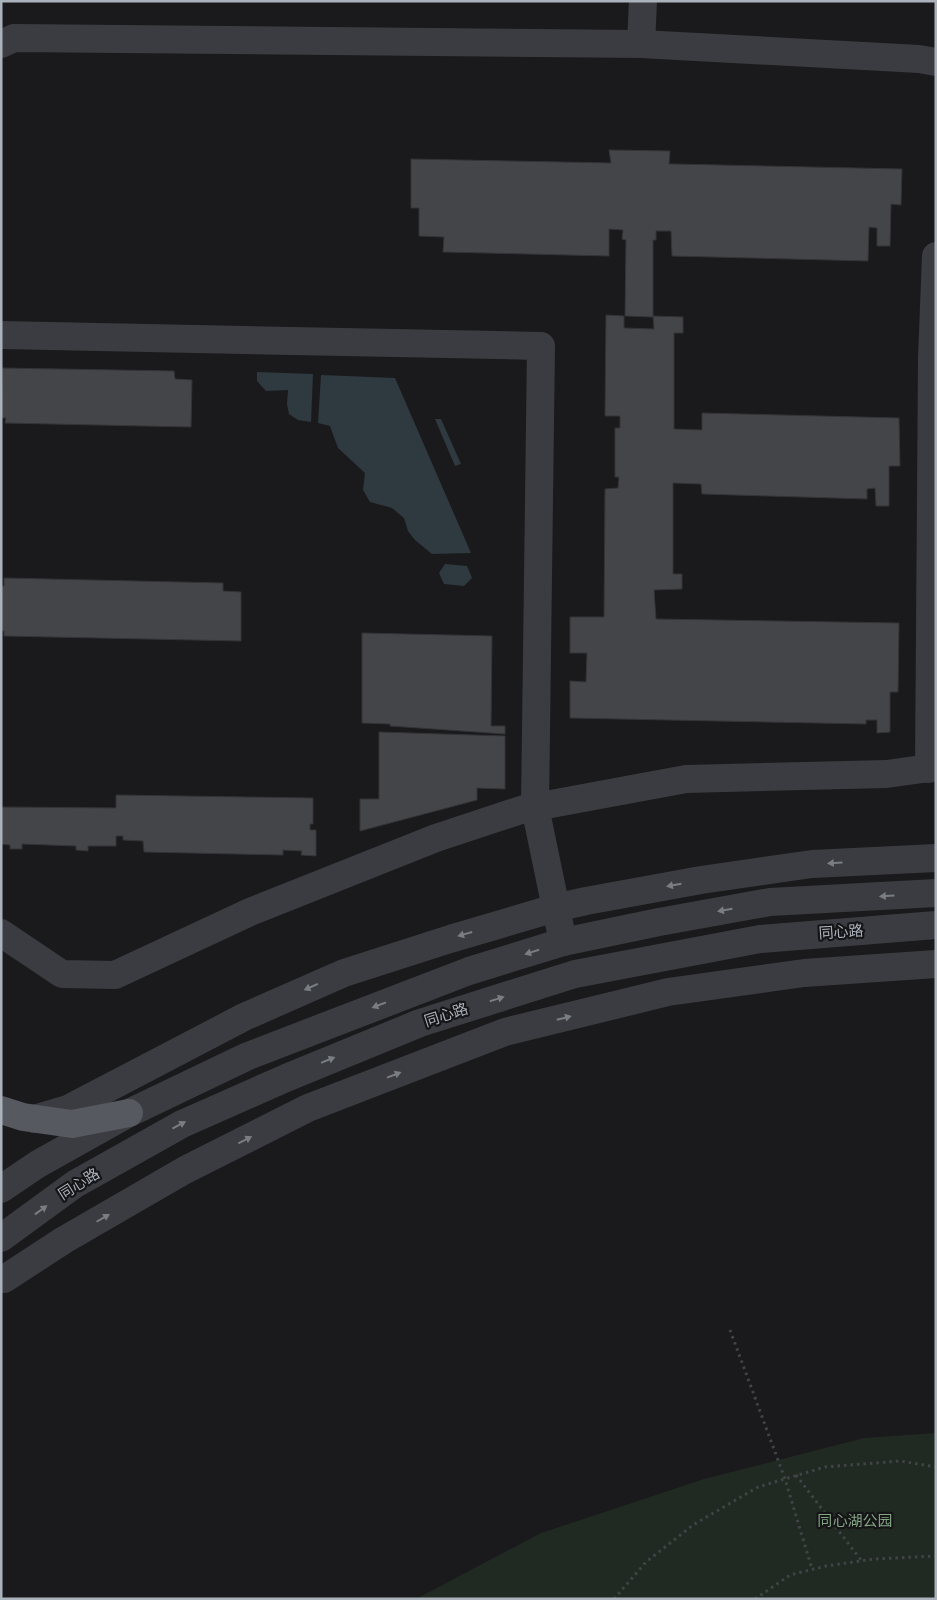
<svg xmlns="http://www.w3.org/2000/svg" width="937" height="1600" font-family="Figtree,'Noto Sans SC',sans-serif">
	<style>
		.green { fill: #212a22 }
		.water { fill: #2f3940 }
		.building { fill: #444549; stroke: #343438 }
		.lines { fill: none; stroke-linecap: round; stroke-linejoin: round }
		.path { stroke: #414348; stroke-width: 3; stroke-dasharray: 2.5 4; stroke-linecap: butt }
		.minor { stroke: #3b3c41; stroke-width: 28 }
		.major { stroke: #575960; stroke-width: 28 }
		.oneway { fill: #797d84 }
		.labels { text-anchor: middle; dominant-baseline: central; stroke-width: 4.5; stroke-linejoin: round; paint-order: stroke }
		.street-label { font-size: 15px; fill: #acb2bb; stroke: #151517 }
		.park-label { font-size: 15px; fill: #84a584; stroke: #151517 }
	</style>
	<rect width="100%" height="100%" fill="#1a1a1c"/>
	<path class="green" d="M936 1433V1599H416L541 1533 704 1479 864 1438Z"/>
	<g class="water">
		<path d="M257 372 313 374 311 422 298 420 289 414 287 404 288 390 266 391 257 381Z"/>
		<path d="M321 375 395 378 471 553 432 554 415 540 408 531 404 518 392 508 370 502 363 490 365 473 338 448 330 426 318 423Z"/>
		<path d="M435 419H441L461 464 455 466Z"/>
		<path d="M445 564 467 566 472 578 464 586 444 584 439 573Z"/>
	</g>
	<g class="building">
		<path d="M609 150 670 151 669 164H674L902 169 901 205 891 204 890 246H877V228L869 227 868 261 672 256 671 231H656V240H653V317L625 316 626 240 622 239 623 230 609 229V256L443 252 444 237 419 236V208H411V159L611 163Z"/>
		<path d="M606 315 624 316V328L654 329 653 316 683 317V333H674V429L702 430V413L899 418 900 466H889V506H876L875 488 867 489V499L702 494 701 484 673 483V574H682V589L654 590 656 619 899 623 898 692H890V732L877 733V720H866V724L570 718V681L586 682 587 653H570V617H604L605 489 618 488 619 477H615V428H620V416H605Z"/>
		<path d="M2 368 174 371 175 379 192 380 191 427 5 423 6 418H1Z"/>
		<path d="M4 578 223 583V591L241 592V641L4 636V631H1V586H4Z"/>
		<path d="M362 633 492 636 491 726H505V734L390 726V724L362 723Z"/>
		<path d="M379 732 505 736V789L477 788V800L360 831V799H379Z"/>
		<path d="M116 795 313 798V824H310V830H316V856L301 855 302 851 283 850V855L144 852 143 841 123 840V836H116V846H88V851L76 850V846L22 844V849H10V845L1 844V807L116 808Z"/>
	</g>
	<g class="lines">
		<g class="path">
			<path d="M730 1330 785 1479 812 1569"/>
			<path d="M796 1475 861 1560"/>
			<path d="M614 1599 646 1562 693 1525 758 1487 825 1467 900 1461 936 1467"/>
			<path d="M755 1599 790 1575 826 1566 874 1559 936 1556"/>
		</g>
		<g class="minor">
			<path d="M1 44 14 38 641 44 919 59 936 62"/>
			<path d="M641 44 643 1"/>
			<path d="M1 335 541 346 535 807 563 942"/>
			<path d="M929 769 932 358 936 256"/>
			<path d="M1 933 62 974 115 975 250 912 436 838 524 809 686 779 887 774 936 767"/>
			<path d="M34 1119 68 1109 244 1017 344 973 450 939 555 908 586 901 701 880 812 864 936 858"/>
			<path d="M1 1189 38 1164 129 1113 248 1056 469 971 563 942 659 922 770 902 936 893"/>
			<path d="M1 1238 75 1184 182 1124 286 1078 420 1023 575 974 760 939 936 925"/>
			<path d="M1 1279H4L64 1240 185 1170 308 1108 505 1032 668 992 804 973 936 964"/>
		</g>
		<path class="major" d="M1 1110 23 1117 72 1124 129 1113"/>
	</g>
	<defs><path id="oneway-solid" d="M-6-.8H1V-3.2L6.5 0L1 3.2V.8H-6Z" transform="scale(1.25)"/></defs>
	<g class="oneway">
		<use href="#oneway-solid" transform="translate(835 863) rotate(177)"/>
		<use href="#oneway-solid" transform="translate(674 885) rotate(170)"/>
		<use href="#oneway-solid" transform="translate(887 896) rotate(177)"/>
		<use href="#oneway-solid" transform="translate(725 910) rotate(170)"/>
		<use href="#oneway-solid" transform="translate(465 934) rotate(164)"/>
		<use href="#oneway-solid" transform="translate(532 952) rotate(163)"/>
		<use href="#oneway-solid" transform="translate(311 987) rotate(156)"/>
		<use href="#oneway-solid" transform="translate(497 999) rotate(-17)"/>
		<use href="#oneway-solid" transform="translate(379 1005) rotate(159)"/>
		<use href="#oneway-solid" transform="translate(564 1018) rotate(-14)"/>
		<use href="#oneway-solid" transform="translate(328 1060) rotate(-22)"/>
		<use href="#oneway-solid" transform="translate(394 1075) rotate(-21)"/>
		<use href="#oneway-solid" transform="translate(179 1125) rotate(-28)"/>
		<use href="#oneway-solid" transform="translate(245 1140) rotate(-27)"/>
		<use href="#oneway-solid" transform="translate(41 1210) rotate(-36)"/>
		<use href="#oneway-solid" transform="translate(103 1218) rotate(-30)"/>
	</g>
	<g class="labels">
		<g class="street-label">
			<text transform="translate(841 932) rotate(-4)">同心路</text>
			<text transform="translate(446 1015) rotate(-18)">同心路</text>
			<text transform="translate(79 1184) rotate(-32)">同心路</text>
		</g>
		<g class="park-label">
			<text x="855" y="1521">同心湖公园</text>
		</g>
	</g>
	<rect width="937" height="1600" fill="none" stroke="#acb2bb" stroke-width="5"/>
</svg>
